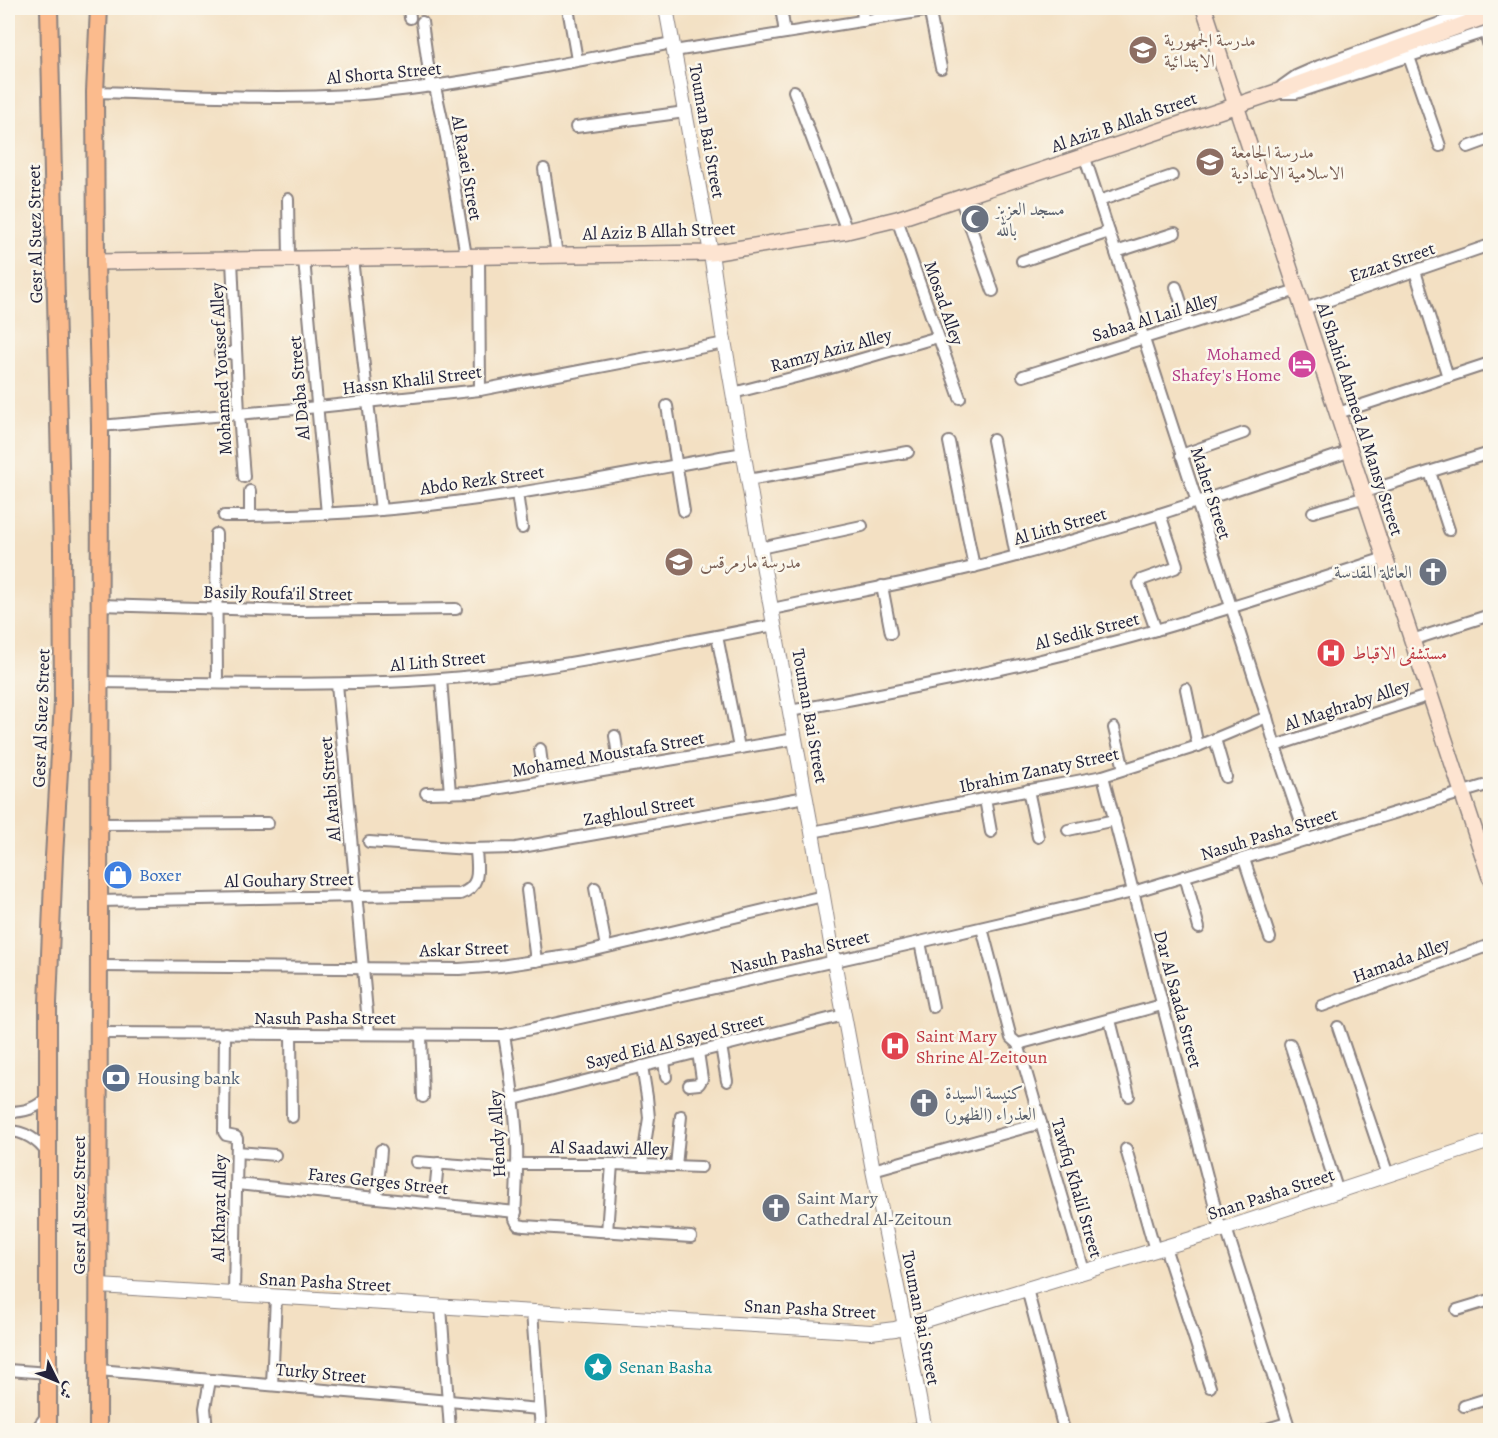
<svg xmlns="http://www.w3.org/2000/svg" width="1498" height="1438" font-family="Alegreya,Amiri,serif">
	<style>
		.lines { fill: none; stroke-linecap: round; stroke-linejoin: round }
		.minor-casing { stroke: #8a817f; stroke-width: 14 }
		.tertiary-casing { stroke: #8a817f; stroke-width: 16 }
		.secondary-casing { stroke: #8a817f; stroke-width: 18 }
		.primary-casing { stroke: #8a817f; stroke-width: 20 }
		.minor { stroke: #fff; stroke-width: 10 }
		.tertiary { stroke: #fff; stroke-width: 14 }
		.secondary { stroke: #fde4d1; stroke-width: 15 }
		.primary { stroke: #fbbb8d; stroke-width: 16 }
		.labels { text-anchor: middle; dominant-baseline: central; stroke-width: 5; stroke-linejoin: round; paint-order: stroke }
		.education-label { font-size: 18px; fill: #785e54; stroke: #fbf7ec; text-anchor: start }
		.street-label { font-size: 18px; fill: #22223b; stroke: #fbf7ec }
		.worship-label { font-size: 18px; fill: #5b616d; stroke: #fbf7ec; text-anchor: start }
		.hotel-label { font-size: 18px; fill: #b23c85; stroke: #fbf7ec; text-anchor: end }
		.health-label { font-size: 18px; fill: #be3a42; stroke: #fbf7ec; text-anchor: start }
		.shop-label { font-size: 18px; fill: #366cbe; stroke: #fbf7ec; text-anchor: start }
		.service-label { font-size: 18px; fill: #4e5e75; stroke: #fbf7ec; text-anchor: start }
		.culture-label { font-size: 18px; fill: #0d838f; stroke: #fbf7ec; text-anchor: start }
	</style>
	<rect width="100%" height="100%" fill="#fbf7ec"/>
	<filter id="ink" filterUnits="userSpaceOnUse"><feTurbulence type="fractalNoise" baseFrequency=".0167" numOctaves="2"/><feDisplacementMap in="SourceGraphic" scale="12" xChannelSelector="R" yChannelSelector="G"/><feConvolveMatrix kernelMatrix="1 2 1 2 8 2 1 2 1" color-interpolation-filters="sRGB"/></filter>
	<filter id="wash" filterUnits="userSpaceOnUse"><feTurbulence type="fractalNoise" baseFrequency=".008" numOctaves="4" result="noise"/><feDisplacementMap in="SourceGraphic" scale="24" xChannelSelector="R" yChannelSelector="G"/><feGaussianBlur stdDeviation="1.35" result="paint"/><feColorMatrix in="noise" values="0 0 0 0 0 0 0 0 0 0 0 0 0 0 0 0 0 1.4 0 .05"/><feComposite in="paint" operator="in"/></filter>
	<g filter="url(#wash)">
		<rect width="100%" height="100%" fill="#f3e0c3"/>
	</g>
	<g filter="url(#ink)">
		<g class="lines">
			<g class="minor-casing">
				<g id="minor">
					<path d="M409 8 410 18"/>
					<path d="M568 8 577 60"/>
					<path d="M781 8 785 33"/>
					<path d="M862 8 863 21"/>
					<path d="M929 8 941 68"/>
					<path d="M422 22 431 87"/>
					<path d="M1485 32 1490 50"/>
					<path d="M674 51 930 10 938 8"/>
					<path d="M1409 57 1440 146"/>
					<path d="M1282 86 1296 76 1319 66 1482 8"/>
					<path d="M435 87 446 137 466 256"/>
					<path d="M794 91 847 231"/>
					<path d="M95 92C180 94 265 100 350 95 459 87 565 62 673 43"/>
					<path d="M1280 93H1296L1490 30"/>
					<path d="M576 127 685 112"/>
					<path d="M1468 147 1490 139"/>
					<path d="M1084 155 1267 717 1275 746 1307 840"/>
					<path d="M544 169 557 255"/>
					<path d="M960 197 993 291"/>
					<path d="M288 199 289 259"/>
					<path d="M1099 201 1172 176"/>
					<path d="M897 219 960 398"/>
					<path d="M1116 252 1175 233"/>
					<path d="M479 256 480 390"/>
					<path d="M352 258 368 402 381 510"/>
					<path d="M304 259 327 514"/>
					<path d="M232 260 239 414 244 477"/>
					<path d="M1022 261 1109 232"/>
					<path d="M1415 271 1448 377"/>
					<path d="M1176 287 1188 324"/>
					<path d="M1304 309 1490 245"/>
					<path d="M220 353H236"/>
					<path d="M1023 376 1297 290"/>
					<path d="M733 393 827 369 938 337"/>
					<path d="M667 406 684 511"/>
					<path d="M1338 413 1490 363"/>
					<path d="M100 426 318 407 480 390 725 343"/>
					<path d="M993 440 1016 556"/>
					<path d="M949 442 974 567"/>
					<path d="M1181 455 1244 433"/>
					<path d="M1430 472 1449 530"/>
					<path d="M748 480 908 452"/>
					<path d="M250 491V516"/>
					<path d="M1364 492 1490 453"/>
					<path d="M517 493 522 528"/>
					<path d="M1313 512 1366 497"/>
					<path d="M224 516C295 516 367 513 438 504 540 492 642 471 743 453"/>
					<path d="M216 534 217 683"/>
					<path d="M760 548 862 526"/>
					<path d="M882 586 891 633"/>
					<path d="M100 605 295 611 456 609"/>
					<path d="M772 609C853 592 936 578 1016 556 1129 526 1240 488 1351 451"/>
					<path d="M1156 630 1139 583 1141 580 1175 568 1177 565 1160 514"/>
					<path d="M717 636 739 748"/>
					<path d="M1412 640 1490 615"/>
					<path d="M441 679 450 793"/>
					<path d="M99 682C213 683 326 687 439 679 552 671 664 645 775 625"/>
					<path d="M337 684 369 1034"/>
					<path d="M1186 689 1198 746"/>
					<path d="M790 711C902 690 1014 669 1124 639 1212 615 1299 586 1385 558"/>
					<path d="M1114 728 1124 769"/>
					<path d="M615 736 620 768"/>
					<path d="M1215 739 1226 777"/>
					<path d="M1275 746 1430 695"/>
					<path d="M540 749 544 780"/>
					<path d="M1103 776 1221 1230"/>
					<path d="M1028 790 1038 837"/>
					<path d="M426 793 476 792 501 788 795 739"/>
					<path d="M985 799 991 832"/>
					<path d="M99 824 268 823"/>
					<path d="M1068 830 1115 820"/>
					<path d="M812 832 1103 776 1198 746 1267 717"/>
					<path d="M369 842 468 849 516 848 806 797"/>
					<path d="M1244 859 1270 938"/>
					<path d="M1185 876 1199 928"/>
					<path d="M595 888 606 947"/>
					<path d="M527 890 536 961"/>
					<path d="M99 901 460 894C482 886 477 869 476 850"/>
					<path d="M982 928 1011 1038 1018 1044 1162 1005"/>
					<path d="M920 942 933 1007"/>
					<path d="M99 966 459 969 500 966 574 955 823 896"/>
					<path d="M1322 1006 1490 945"/>
					<path d="M1110 1020 1129 1096"/>
					<path d="M1338 1027 1388 1175"/>
					<path d="M99 1033 504 1035 920 942 1133 892 1490 784"/>
					<path d="M225 1033 224 1132 226 1135 236 1137 237 1139 234 1294"/>
					<path d="M291 1034 292 1117"/>
					<path d="M421 1035 423 1097"/>
					<path d="M504 1035C510 1070 515 1105 517 1141 518 1167 516 1193 515 1219L518 1225 524 1226 691 1237"/>
					<path d="M1018 1044 1084 1271"/>
					<path d="M1290 1044 1338 1192"/>
					<path d="M721 1046 727 1081"/>
					<path d="M664 1061 666 1077"/>
					<path d="M642 1066 647 1097 649 1118 642 1164"/>
					<path d="M689 1085 699 1084 702 1079 698 1052"/>
					<path d="M514 1099 844 1015"/>
					<path d="M8 1112C24 1112 37 1109 48 1096"/>
					<path d="M8 1131C24 1131 38 1140 47 1153"/>
					<path d="M1126 1149 1155 1250"/>
					<path d="M237 1152 275 1155"/>
					<path d="M416 1162 517 1169"/>
					<path d="M517 1164H612L701 1167"/>
					<path d="M676 1166 681 1116"/>
					<path d="M873 1170 1041 1123"/>
					<path d="M237 1184 516 1212"/>
					<path d="M377 1198 381 1150"/>
					<path d="M434 1203 438 1163"/>
					<path d="M1226 1228 1290 1430"/>
					<path d="M607 1232 612 1164"/>
					<path d="M1165 1247 1210 1387"/>
					<path d="M1027 1289 1064 1430"/>
					<path d="M441 1307 450 1430"/>
					<path d="M1457 1310 1490 1300"/>
					<path d="M532 1312 541 1430"/>
					<path d="M8 1370 49 1373"/>
					<path d="M99 1370 539 1409"/>
					<path d="M272 1385 276 1297"/>
					<path d="M1464 1406 1490 1398"/>
					<path d="M36 1430 47 1415"/>
					<path d="M207 1430 205 1408 210 1380"/>
					<path d="M910 1430 924 1427"/>
					<path d="M1264 1430 1287 1423"/>
				</g>
			</g>
			<g class="tertiary-casing">
				<g id="tertiary">
					<path d="M666 8 711 253 722 329 760 548 812 832 834 961 873 1170 905 1326 925 1430"/>
					<path d="M99 1286 871 1332 895 1329 905 1326 1221 1230 1490 1141"/>
				</g>
			</g>
			<g class="secondary-casing">
				<g id="secondary">
					<path d="M1204 8 1490 877"/>
					<path d="M96 262 711 253 847 231 897 219 1273 93 1490 15"/>
				</g>
			</g>
			<g class="primary-casing">
				<g id="primary">
					<path d="M48 1430V1003L54 857 63 702 62 548 49 8"/>
					<path d="M98 1430 100 426 96 262 95 92 99 8"/>
				</g>
			</g>
			<use href="#minor" class="minor"/>
			<use href="#tertiary" class="tertiary"/>
			<use href="#secondary" class="secondary"/>
			<use href="#primary" class="primary"/>
		</g>
	</g>
	<defs>
		<g id="school-disc" transform="scale(1.5)"><circle r="9.5" fill="#8d6e63" stroke="#fbf7ec"/><path d="M0-5L7-2L0 1L-7-2ZM-4 1L0 2.5L4 1V4Q0 6-4 4Z" fill="#fff"/></g>
		<g id="mosque-disc" transform="scale(1.5)"><circle r="9.5" fill="#6b7280" stroke="#fbf7ec"/><path d="M3.5-4.9A6 6 0 1 0 3.5 4.9A5 5 0 1 1 3.5-4.9Z" fill="#fff"/></g>
		<g id="hotel-disc" transform="scale(1.5)"><circle r="9.5" fill="#d1479c" stroke="#fbf7ec"/><path d="M-6-4.5h1.5V1H6V5H4.5V3h-9V5H-6ZM-4 0a1.8 1.8 0 1 1 3.6 0ZM.5 0V-2.5h3Q6-2.5 6 0Z" fill="#fff"/></g>
		<g id="church-disc" transform="scale(1.5)"><circle r="9.5" fill="#6b7280" stroke="#fbf7ec"/><path d="M-1.2-6h2.4v3.5h3.3v2.4h-3.3V6h-2.4V-.1h-3.3v-2.4h3.3Z" fill="#fff"/></g>
		<g id="hospital-disc" transform="scale(1.5)"><circle r="9.5" fill="#e0444e" stroke="#fbf7ec"/><path d="M-5-5h3v3.5h4V-5h3V5h-3V1.5h-4V5h-3Z" fill="#fff"/></g>
		<g id="shop-disc" transform="scale(1.5)"><circle r="9.5" fill="#3f7fe0" stroke="#fbf7ec"/><path d="M-5-2.5h2.3a2.7 3.5 0 0 1 5.4 0H5L5.5 6h-11ZM-1.5-2.5h3a1.5 2.3 0 0 0-3 0Z" fill="#fff"/></g>
		<g id="bank-disc" transform="scale(1.5)"><circle r="9.5" fill="#5c6f8a" stroke="#fbf7ec"/><path d="M-6-4H6V4H-6ZM0-2.3a2.3 2.3 0 1 0 0 4.6a2.3 2.3 0 1 0 0-4.6Z" fill="#fff"/></g>
		<g id="sight-disc" transform="scale(1.5)"><circle r="9.5" fill="#0f9aa8" stroke="#fbf7ec"/><path d="M0-6L1.8-2.2L6-1.7L2.9 1.2L3.7 5.4L0 3.3L-3.7 5.4L-2.9 1.2L-6-1.7L-1.8-2.2Z" fill="#fff"/></g>
	</defs>
	<g fill-rule="evenodd">
		<use href="#school-disc" x="1143" y="50"/>
		<use href="#school-disc" x="1210" y="162"/>
		<use href="#mosque-disc" x="975" y="219"/>
		<use href="#hotel-disc" x="1302" y="364"/>
		<use href="#school-disc" x="679" y="562"/>
		<use href="#church-disc" x="1433" y="572"/>
		<use href="#hospital-disc" x="1331" y="653"/>
		<use href="#shop-disc" x="118" y="875"/>
		<use href="#hospital-disc" x="895" y="1046"/>
		<use href="#bank-disc" x="116" y="1078"/>
		<use href="#church-disc" x="924" y="1103"/>
		<use href="#church-disc" x="776" y="1208"/>
		<use href="#sight-disc" x="598" y="1367"/>
	</g>
	<g class="labels">
		<g class="education-label">
			<text x="1164" y="40">مدرسة الجمهورية<tspan x="1164" dy="21">الابتدائية</tspan></text>
			<text x="1231" y="152">مدرسة الجامعة<tspan x="1231" dy="21">الاسلامية الاعدادية</tspan></text>
			<text x="700" y="562">مدرسة مارمرقس</text>
		</g>
		<g class="street-label">
			<text transform="translate(384 73) rotate(-5)">Al Shorta Street</text>
			<text transform="translate(1124 122) rotate(-19)">Al Aziz B Allah Street</text>
			<text transform="translate(707 131) rotate(80)">Touman Bai Street</text>
			<text transform="translate(467 168) rotate(80)">Al Raaei Street</text>
			<text transform="translate(659 231) rotate(-2)">Al Aziz B Allah Street</text>
			<text transform="translate(35 234) rotate(-91)">Gesr Al Suez Street</text>
			<text transform="translate(1392 262) rotate(-19)">Ezzat Street</text>
			<text transform="translate(944 303) rotate(71)">Mosad Alley</text>
			<text transform="translate(1155 317) rotate(-17)">Sabaa Al Lail Alley</text>
			<text transform="translate(831 350) rotate(-15)">Ramzy Aziz Alley</text>
			<text transform="translate(221 369) rotate(-93)">Mohamed Youssef Alley</text>
			<text transform="translate(412 380) rotate(-7)">Hassn Khalil Street</text>
			<text transform="translate(299 388) rotate(-95)">Al Daba Street</text>
			<text transform="translate(1360 419) rotate(72)">Al Shahid Ahmed Al Mansy Street</text>
			<text transform="translate(482 480) rotate(-8)">Abdo Rezk Street</text>
			<text transform="translate(1211 493) rotate(72)">Maher Street</text>
			<text transform="translate(1060 526) rotate(-16)">Al Lith Street</text>
			<text transform="translate(278 593) rotate(1)">Basily Roufa'il Street</text>
			<text transform="translate(1087 631) rotate(-14)">Al Sedik Street</text>
			<text transform="translate(438 661) rotate(-5)">Al Lith Street</text>
			<text transform="translate(1347 705) rotate(-18)">Al Maghraby Alley</text>
			<text transform="translate(810 716) rotate(80)">Touman Bai Street</text>
			<text transform="translate(41 718) rotate(-88)">Gesr Al Suez Street</text>
			<text transform="translate(608 754) rotate(-10)">Mohamed Moustafa Street</text>
			<text transform="translate(1039 770) rotate(-12)">Ibrahim Zanaty Street</text>
			<text transform="translate(330 789) rotate(-95)">Al Arabi Street</text>
			<text transform="translate(639 810) rotate(-10)">Zaghloul Street</text>
			<text transform="translate(1269 834) rotate(-17)">Nasuh Pasha Street</text>
			<text transform="translate(289 880) rotate(-1)">Al Gouhary Street</text>
			<text transform="translate(464 949) rotate(-2)">Askar Street</text>
			<text transform="translate(800 952) rotate(-13)">Nasuh Pasha Street</text>
			<text transform="translate(1401 960) rotate(-20)">Hamada Alley</text>
			<text transform="translate(1178 999) rotate(75)">Dar Al Saada Street</text>
			<text x="325" y="1018">Nasuh Pasha Street</text>
			<text transform="translate(675 1041) rotate(-14)">Sayed Eid Al Sayed Street</text>
			<text transform="translate(497 1134) rotate(-93)">Hendy Alley</text>
			<text transform="translate(609 1148) rotate(1)">Al Saadawi Alley</text>
			<text transform="translate(378 1181) rotate(6)">Fares Gerges Street</text>
			<text transform="translate(1077 1188) rotate(74)">Tawfiq Khalil Street</text>
			<text transform="translate(1271 1194) rotate(-18)">Snan Pasha Street</text>
			<text transform="translate(79 1205) rotate(-90)">Gesr Al Suez Street</text>
			<text transform="translate(219 1208) rotate(-89)">Al Khayat Alley</text>
			<text transform="translate(325 1282) rotate(3)">Snan Pasha Street</text>
			<text transform="translate(810 1309) rotate(3)">Snan Pasha Street</text>
			<text transform="translate(921 1318) rotate(79)">Touman Bai Street</text>
			<text transform="translate(321 1373) rotate(5)">Turky Street</text>
		</g>
		<g class="worship-label">
			<text x="996" y="209">مسجد العزيز<tspan x="996" dy="21">بالله</tspan></text>
			<text x="1412" y="572" text-anchor="end">العائلة المقدسة</text>
			<text x="945" y="1093">كنيسة السيدة<tspan x="945" dy="21">العذراء (الظهور)</tspan></text>
			<text x="797" y="1198">Saint Mary<tspan x="797" dy="21">Cathedral Al-Zeitoun</tspan></text>
		</g>
		<g class="hotel-label">
			<text x="1281" y="354">Mohamed<tspan x="1281" dy="21">Shafey's Home</tspan></text>
		</g>
		<g class="health-label">
			<text x="1352" y="653">مستشفى الاقباط</text>
			<text x="916" y="1036">Saint Mary<tspan x="916" dy="21">Shrine Al-Zeitoun</tspan></text>
		</g>
		<g class="shop-label">
			<text x="139" y="875">Boxer</text>
		</g>
		<g class="service-label">
			<text x="137" y="1078">Housing bank</text>
		</g>
		<g class="culture-label">
			<text x="619" y="1367">Senan Basha</text>
		</g>
	</g>
	<rect width="1498" height="1438" fill="none" stroke="#fbf7ec" stroke-width="30"/>
	<g transform="translate(57 1381) rotate(133)" stroke="#fbf7ec" stroke-width="4.5" paint-order="stroke">
	<path d="M0-4.5L10 22L0 15L-10 22Z" fill="#22223b"/>
	<text y="-9" font-size="16" font-weight="bold" text-anchor="middle" fill="#22223b">ش</text>
	</g>
</svg>
